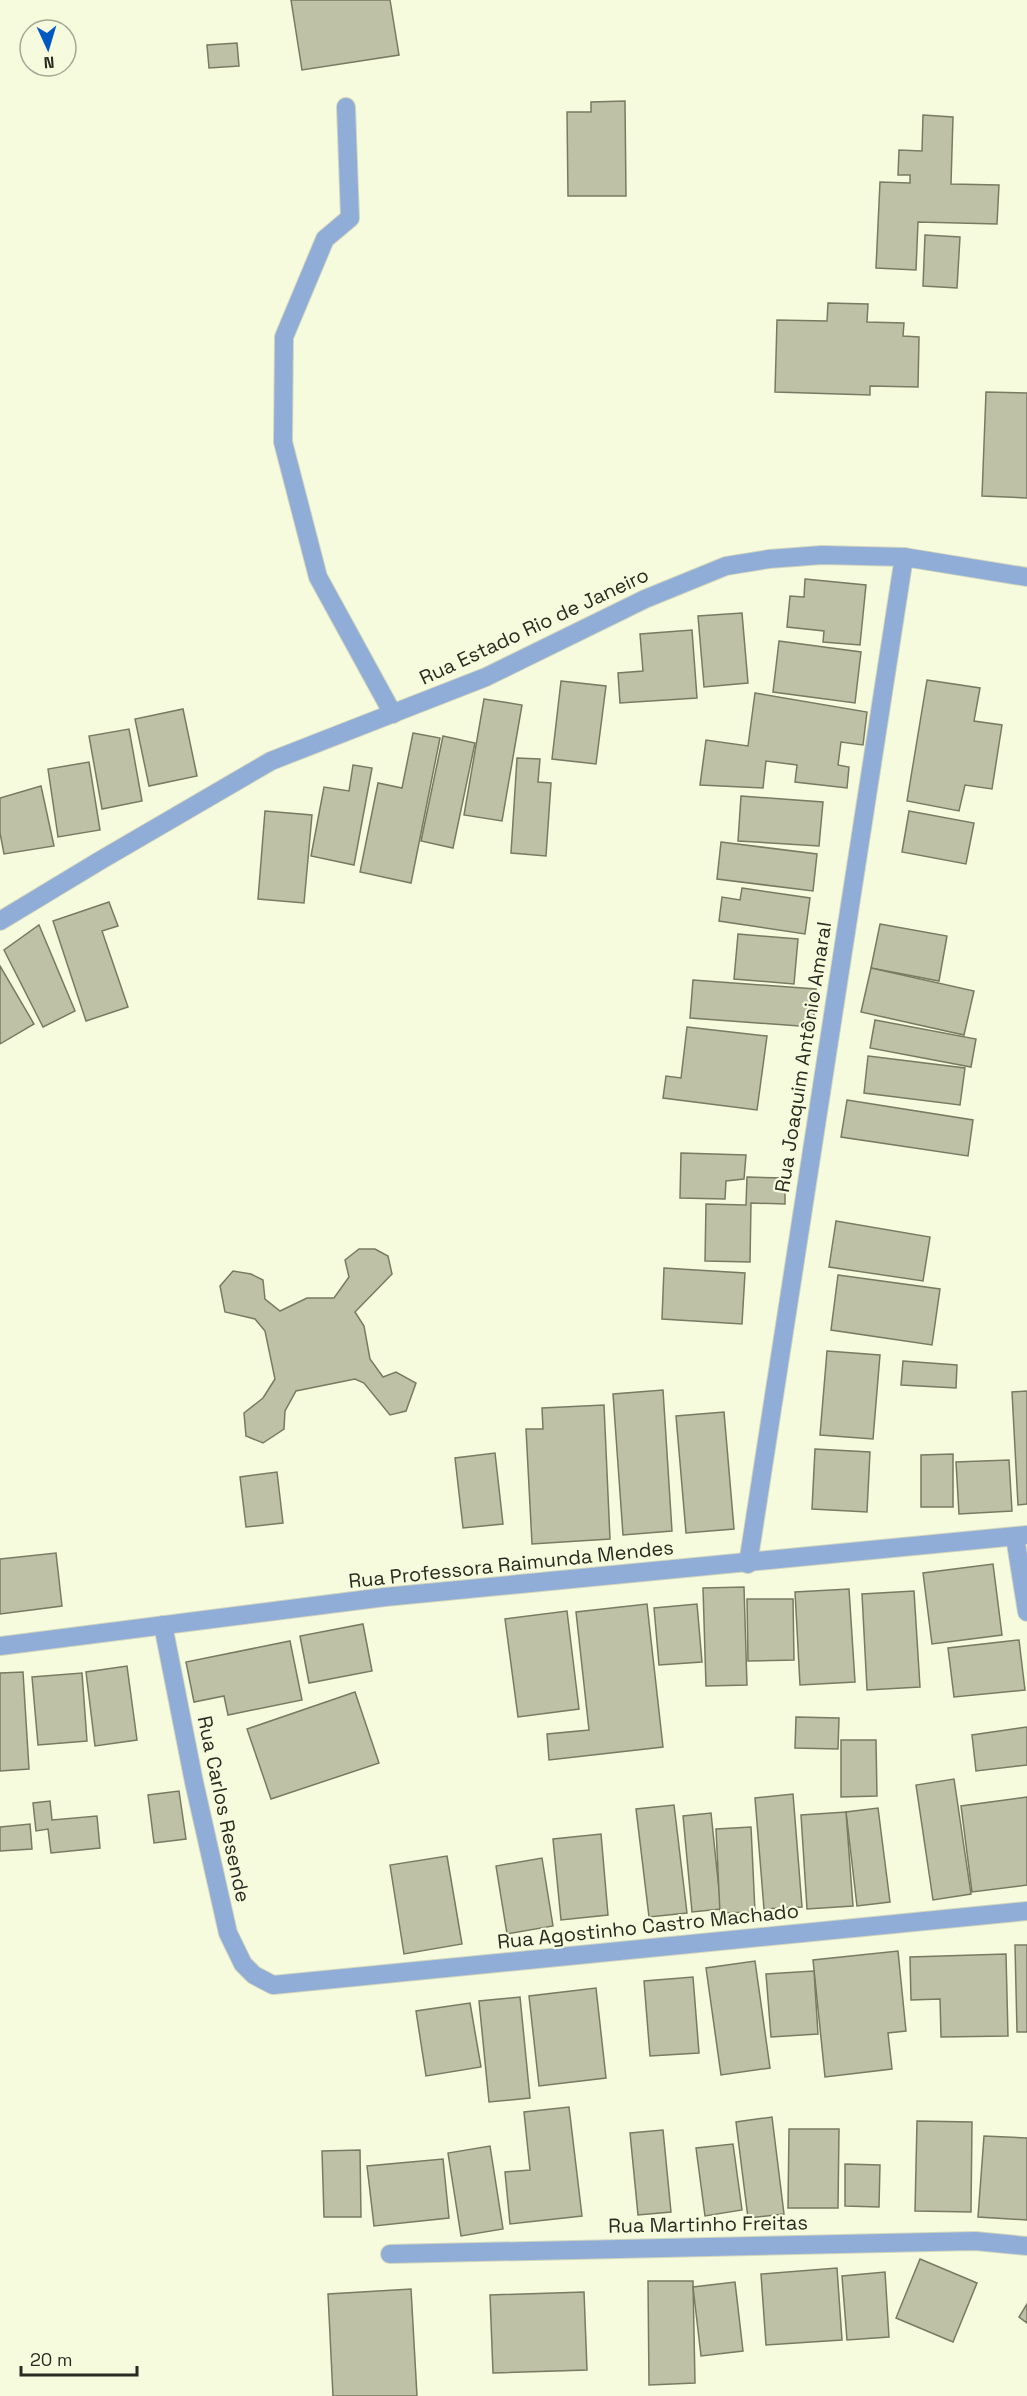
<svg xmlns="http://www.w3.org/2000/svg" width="1027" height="2396" font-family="'Space Grotesk',sans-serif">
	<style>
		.building { fill: #bec1a5; stroke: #787b61; stroke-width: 1.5 }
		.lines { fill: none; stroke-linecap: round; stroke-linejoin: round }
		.street-casing { stroke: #d2d6bc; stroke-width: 20 }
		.street { stroke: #90add8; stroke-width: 18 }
		.labels { text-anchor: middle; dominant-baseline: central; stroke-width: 4.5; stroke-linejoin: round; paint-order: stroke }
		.street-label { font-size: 20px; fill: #292b20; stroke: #f7fbde }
	</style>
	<rect width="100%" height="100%" fill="#f7fbde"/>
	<g class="building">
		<path d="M291 0H390L399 55 302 70Z"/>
		<path d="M237 43 239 66 209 68 207 45Z"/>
		<path d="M625 101 626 196H568L567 112H591V102Z"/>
		<path d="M923 115 953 117 951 184 999 185 997 224 918 222 916 270 876 268 880 182 910 183V175H898L899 150 922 151Z"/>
		<path d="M925 235 960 237 957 288 923 286Z"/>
		<path d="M828 303 868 304 867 322 904 323 903 336 919 337 918 387 870 386V395L775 392 777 320 827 321Z"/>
		<path d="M986 392 1027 393V498L982 496Z"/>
		<path d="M805 579 866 585 860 645 823 642 824 631 787 627 790 596 804 597Z"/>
		<path d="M742 613 748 683 704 687 698 616Z"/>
		<path d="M692 630 697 698 620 703 618 673 643 671 640 634Z"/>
		<path d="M779 641 861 652 855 703 773 692Z"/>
		<path d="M927 680 980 688 974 721 1002 725 992 789 965 785 959 811 907 801Z"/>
		<path d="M561 681 606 686 596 764 552 759Z"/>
		<path d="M755 693 867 712 863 745 841 742 838 765 849 767 847 788 795 782 797 765 766 761 763 788 700 785 706 740 748 746Z"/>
		<path d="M484 699 522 705 502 821 464 815Z"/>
		<path d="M183 709 197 776 149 786 135 719Z"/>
		<path d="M129 729 142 801 102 809 89 736Z"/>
		<path d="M413 733 440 738 411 883 360 872 378 783 402 788Z"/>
		<path d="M443 736 475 743 453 848 421 841Z"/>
		<path d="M517 758 540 759 538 782 551 783 546 856 511 853Z"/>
		<path d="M89 762 100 830 58 837 48 769Z"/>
		<path d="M353 765 372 768 354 865 311 856 324 787 349 791Z"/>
		<path d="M41 786 54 846 4 854 0 833V798Z"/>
		<path d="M741 796 823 802 819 846 738 841Z"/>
		<path d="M265 811 312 815 304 903 258 899Z"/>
		<path d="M909 811 974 823 966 864 902 852Z"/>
		<path d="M721 842 817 854 813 891 717 879Z"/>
		<path d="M742 888 810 898 805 934 719 921 722 897 740 900Z"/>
		<path d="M109 902 118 926 102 931 128 1007 86 1021 53 921Z"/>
		<path d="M880 924 947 936 939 981 871 968Z"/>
		<path d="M39 925 75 1011 43 1027 4 950Z"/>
		<path d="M738 934 798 939 794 984 734 979Z"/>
		<path d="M0 966 34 1024 0 1044Z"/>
		<path d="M871 968 974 991 964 1035 861 1012Z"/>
		<path d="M693 980 816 989 813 1027 690 1018Z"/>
		<path d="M875 1020 976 1039 971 1067 870 1048Z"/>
		<path d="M687 1027 767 1036 757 1110 663 1098 666 1076 681 1078Z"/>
		<path d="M868 1056 965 1068 960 1105 864 1093Z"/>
		<path d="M847 1100 973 1120 968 1156 841 1137Z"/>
		<path d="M681 1153 746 1155 744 1179 726 1181 725 1199 680 1198Z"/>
		<path d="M747 1177 785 1178V1204L751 1203 750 1262 705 1261 706 1204 746 1205Z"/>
		<path d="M836 1221 930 1237 923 1281 829 1267Z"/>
		<path d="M359 1249H375L388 1256 392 1274 355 1312 364 1326 370 1359 383 1377 396 1372 416 1383 406 1411 390 1415 364 1383 355 1379 296 1391 285 1411 284 1429 263 1443 246 1436 244 1413 263 1398 275 1379 265 1331 255 1319 225 1312 220 1286 233 1271 251 1274 263 1280 265 1299 280 1311 307 1298H334L349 1277 345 1260Z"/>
		<path d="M664 1268 745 1273 742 1324 662 1319Z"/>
		<path d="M838 1275 940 1289 932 1345 831 1330Z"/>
		<path d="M827 1351 880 1355 873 1439 820 1435Z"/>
		<path d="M903 1361 957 1365 956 1388 901 1385Z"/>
		<path d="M663 1390 672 1531 623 1535 613 1394Z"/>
		<path d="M1027 1391V1504L1018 1505 1012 1392Z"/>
		<path d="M604 1405 610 1539 532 1544 526 1429H543L542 1408Z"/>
		<path d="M724 1412 734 1529 686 1533 676 1416Z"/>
		<path d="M815 1449 870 1452 867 1512 812 1509Z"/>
		<path d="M495 1453 503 1524 463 1528 455 1458Z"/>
		<path d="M953 1454V1507H921V1455Z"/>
		<path d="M1009 1460 1012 1511 959 1514 956 1462Z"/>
		<path d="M277 1472 283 1523 246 1527 240 1477Z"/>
		<path d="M56 1553 62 1606 0 1614V1559Z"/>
		<path d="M993 1564 1002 1635 932 1644 923 1573Z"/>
		<path d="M744 1587 747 1685 706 1686 703 1588Z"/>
		<path d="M849 1589 855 1682 800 1685 795 1592Z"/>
		<path d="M914 1591 920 1687 867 1690 862 1594Z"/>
		<path d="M747 1599H793L794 1660 748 1661Z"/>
		<path d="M647 1604 663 1747 549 1760 547 1734 589 1730 576 1612Z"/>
		<path d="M697 1604 702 1662 659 1665 654 1608Z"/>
		<path d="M567 1611 579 1709 518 1717 505 1619Z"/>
		<path d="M363 1624 372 1671 309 1683 300 1636Z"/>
		<path d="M1019 1640 1025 1690 954 1697 948 1648Z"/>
		<path d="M290 1641 302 1700 228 1715 224 1696 194 1702 186 1662Z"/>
		<path d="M127 1666 137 1740 95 1746 86 1672Z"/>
		<path d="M23 1672 29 1769 0 1771V1673Z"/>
		<path d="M82 1673 87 1741 38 1745 32 1677Z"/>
		<path d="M355 1692 379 1763 271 1799 247 1729Z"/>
		<path d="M796 1717 839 1718 838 1749 795 1748Z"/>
		<path d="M1027 1727V1765L976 1771 972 1735Z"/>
		<path d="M841 1740H876L877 1796 841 1797Z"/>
		<path d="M954 1779 971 1894 933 1900 916 1785Z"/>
		<path d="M179 1791 186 1839 154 1843 148 1795Z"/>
		<path d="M793 1794 802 1907 764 1909 755 1798Z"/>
		<path d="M1027 1797V1885L972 1892 961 1806Z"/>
		<path d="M50 1801 52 1820 97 1816 100 1848 51 1853 48 1829 36 1831 33 1803Z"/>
		<path d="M674 1805 687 1913 649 1917 636 1809Z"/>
		<path d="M878 1808 890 1902 857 1906 846 1812Z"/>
		<path d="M846 1812 853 1906 807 1909 801 1815Z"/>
		<path d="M711 1813 721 1909 692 1912 683 1816Z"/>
		<path d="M30 1824 32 1849 0 1851V1827Z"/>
		<path d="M751 1827 755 1912 720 1913 716 1829Z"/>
		<path d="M601 1834 608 1915 561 1920 553 1839Z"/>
		<path d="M447 1856 462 1944 404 1954 390 1865Z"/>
		<path d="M542 1858 553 1926 507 1934 496 1866Z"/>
		<path d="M1015 1945H1027V2032H1017Z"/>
		<path d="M898 1951 906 2031 888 2033 892 2069 825 2077 813 1960Z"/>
		<path d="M1006 1954 1008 2036 941 2037 940 1999 911 2000 910 1957Z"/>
		<path d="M755 1961 770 2068 721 2075 706 1968Z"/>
		<path d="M814 1971 818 2034 771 2037 766 1974Z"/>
		<path d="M693 1977 699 2053 650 2056 644 1981Z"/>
		<path d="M596 1988 606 2078 539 2086 529 1996Z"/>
		<path d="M520 1997 530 2098 489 2102 479 2001Z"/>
		<path d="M470 2003 481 2067 426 2076 416 2011Z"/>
		<path d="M569 2107 582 2216 510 2224 505 2172 530 2170 524 2112Z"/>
		<path d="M772 2117 784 2214 748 2218 736 2122Z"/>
		<path d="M917 2121 972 2122 971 2212 915 2211Z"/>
		<path d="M789 2129H839L838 2208H788Z"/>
		<path d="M663 2130 671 2212 638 2215 630 2133Z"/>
		<path d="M984 2136 1027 2138V2220L978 2217Z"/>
		<path d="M733 2144 742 2210 705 2216 696 2148Z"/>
		<path d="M490 2146 503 2229 461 2236 448 2153Z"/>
		<path d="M360 2150 361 2217H324L322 2151Z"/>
		<path d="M443 2159 449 2218 374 2226 367 2166Z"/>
		<path d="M845 2164 880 2165 879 2207 845 2206Z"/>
		<path d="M920 2259 977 2283 953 2342 896 2318Z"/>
		<path d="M837 2268 842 2340 766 2345 761 2274Z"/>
		<path d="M885 2272 889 2337 847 2340 842 2276Z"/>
		<path d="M648 2281H693L695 2383 649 2385Z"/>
		<path d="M735 2282 743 2351 701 2356 693 2287Z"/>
		<path d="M411 2289 417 2396H333L328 2294Z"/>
		<path d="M584 2292 587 2370 493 2373 490 2295Z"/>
		<path d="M1027 2304V2323L1019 2317Z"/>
	</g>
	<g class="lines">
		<g class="street-casing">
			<g id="street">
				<path d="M346 107 350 218 325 239 284 337 283 442 318 577 393 714"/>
				<path d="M0 921 101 860 271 761 486 677 645 599 726 566 769 559 822 555 904 557 1027 577"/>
				<path d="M1015 1537 1027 1612"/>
				<path d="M748 1564 904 557"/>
				<path d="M163 1625 194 1782 228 1933 243 1964 254 1975 273 1985 1027 1911"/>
				<path d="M0 1646 385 1597 1027 1535"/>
				<path d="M390 2254 975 2241 1027 2246"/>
			</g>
		</g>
		<use href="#street" class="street"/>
	</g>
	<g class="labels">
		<g class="street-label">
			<text transform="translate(534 626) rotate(-25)">Rua Estado Rio de Janeiro</text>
			<text transform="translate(803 1057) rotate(-81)">Rua Joaquim Antônio Amaral</text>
			<text transform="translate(511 1564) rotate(-6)">Rua Professora Raimunda Mendes</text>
			<text transform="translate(224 1809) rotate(78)">Rua Carlos Resende</text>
			<text transform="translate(648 1926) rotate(-6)">Rua Agostinho Castro Machado</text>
			<text transform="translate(708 2224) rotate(-1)">Rua Martinho Freitas</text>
		</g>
	</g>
	<g transform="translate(48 48) rotate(176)"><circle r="28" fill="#f7fbde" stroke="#a5a892" stroke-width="1.5"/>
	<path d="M0-4.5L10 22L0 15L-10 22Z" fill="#0058c1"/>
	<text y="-9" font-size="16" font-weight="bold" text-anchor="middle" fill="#292b20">N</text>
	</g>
	<path d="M21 2366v9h116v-9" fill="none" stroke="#292b20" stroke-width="3"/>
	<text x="30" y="2366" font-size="18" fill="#292b20" stroke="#f7fbde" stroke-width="4.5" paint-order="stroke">20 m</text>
</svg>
